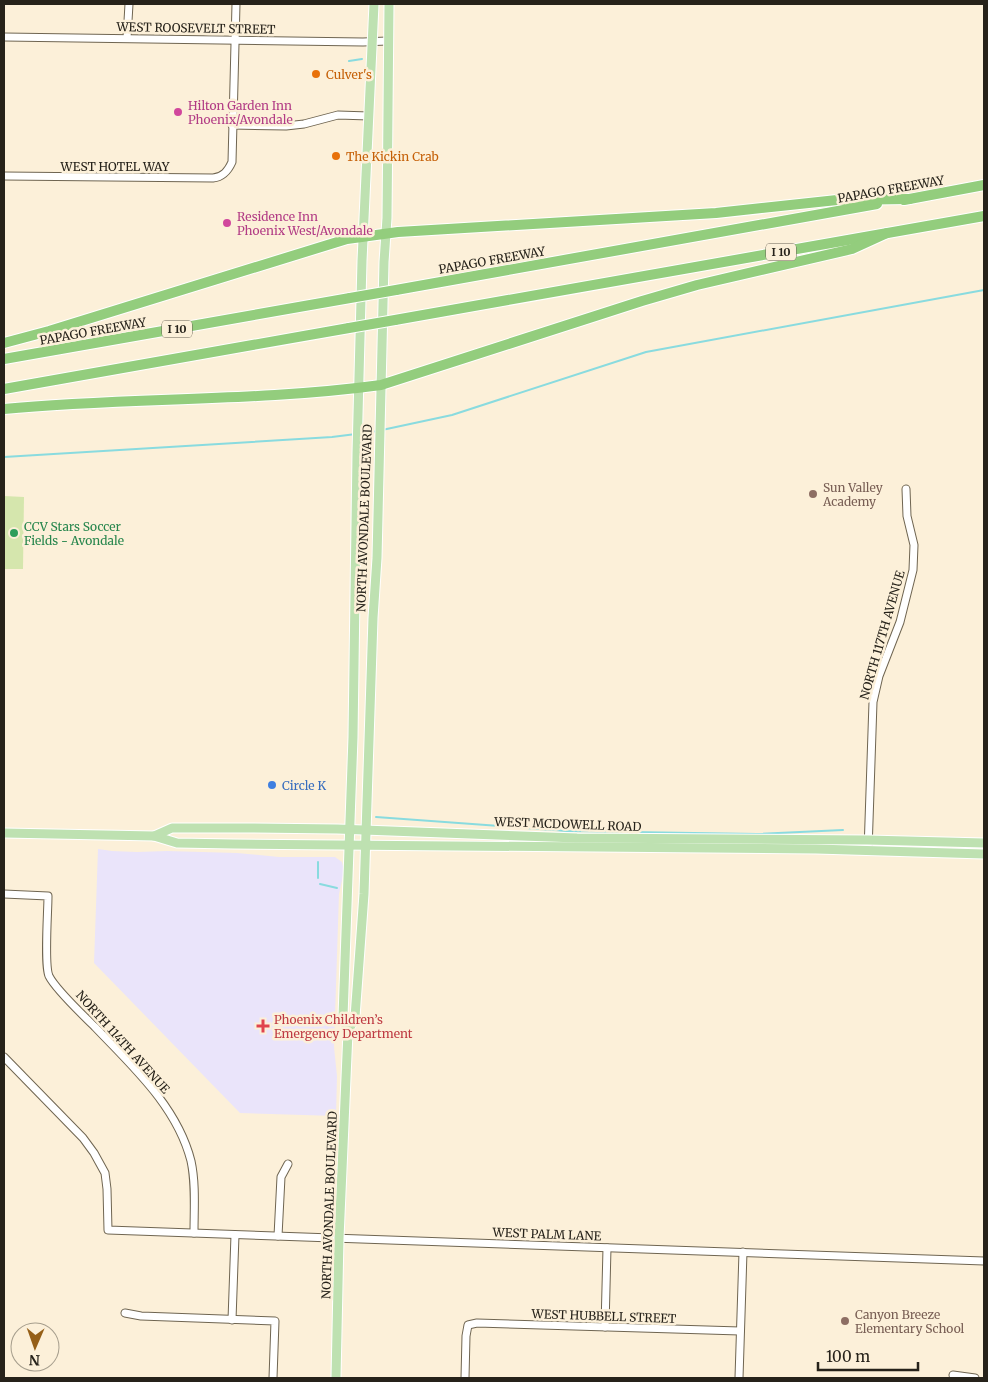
<svg xmlns="http://www.w3.org/2000/svg" width="988" height="1382" font-family="Merriweather,serif">
	<style>
		.commercial { fill: #eae4fa }
		.green { fill: #d5e6ad }
		.lines { fill: none; stroke-linecap: round; stroke-linejoin: round }
		.stream { stroke: #89dbdf; stroke-width: 2 }
		.minor-casing { stroke: #6f6551; stroke-width: 9 }
		.major-casing { stroke: #fff; stroke-width: 11 }
		.highway-casing { stroke: #fff; stroke-width: 12 }
		.minor { stroke: #fff; stroke-width: 7 }
		.major { stroke: #bee1b1; stroke-width: 9 }
		.highway { stroke: #93cd7d; stroke-width: 10 }
		.highway-bridge-casing { stroke: #fff; stroke-width: 12; stroke-linecap: butt }
		.highway-bridge { stroke: #93cd7d; stroke-width: 10 }
		.food-dot { fill: #e8710a; stroke: #fcf0d9; stroke-width: 2 }
		.hotel-dot { fill: #d1479c; stroke: #fcf0d9; stroke-width: 2 }
		.education-dot { fill: #8d6e63; stroke: #fcf0d9; stroke-width: 2 }
		.leisure-dot { fill: #2e9e5b; stroke: #fcf0d9; stroke-width: 2 }
		.shop-dot { fill: #3f7fe0; stroke: #fcf0d9; stroke-width: 2 }
		.health-dot { fill: #e0444e; stroke: #fcf0d9; stroke-width: 2 }
		.labels { text-anchor: middle; dominant-baseline: central; stroke-width: 5; stroke-linejoin: round; paint-order: stroke }
		.shield { fill: #fcf0d9; stroke: #666053; stroke-width: 1 }
		.shield-label { font-size: 11px; font-weight: bold; fill: #26221a }
		.street-label { font-size: 12px; fill: #26221a; stroke: #fcf0d9 }
		.food-label { font-size: 12px; fill: #c56008; stroke: #fcf0d9; text-anchor: start }
		.hotel-label { font-size: 12px; fill: #b23c85; stroke: #fcf0d9; text-anchor: start }
		.education-label { font-size: 12px; fill: #785e54; stroke: #fcf0d9; text-anchor: start }
		.leisure-label { font-size: 12px; fill: #27864d; stroke: #fcf0d9; text-anchor: start }
		.shop-label { font-size: 12px; fill: #366cbe; stroke: #fcf0d9; text-anchor: start }
		.health-label { font-size: 12px; fill: #be3a42; stroke: #fcf0d9; text-anchor: start }
	</style>
	<rect width="100%" height="100%" fill="#fcf0d9"/>
	<path class="commercial" d="M98 849 112 851 137 852 167 851 237 853 279 857H335L342 862 344 871 339 894 334 1047 337 1076 336 1116 240 1113 94 963Z"/>
	<path class="green" d="M4 496 24 497 23 569H4Z"/>
	<g class="lines">
		<g class="stream">
			<path d="M349 61 362 59"/>
			<path d="M382 430 452 415 646 352 984 290"/>
			<path d="M360 433 378 431"/>
			<path d="M4 457 332 437 356 434"/>
			<path d="M376 817 567 831 757 834 843 830"/>
			<path d="M318 878V862"/>
			<path d="M320 884 337 888"/>
		</g>
		<g class="minor-casing">
			<g id="minor">
				<path d="M4 37 363 42 387 41"/>
				<path d="M127 38 129 4"/>
				<path d="M232 125 286 126 304 124 338 115 369 116"/>
				<path d="M4 176 213 178C223 177 228 171 232 162L236 4"/>
				<path d="M868 851 873 702 879 676 900 622 913 570 914 545 907 516 906 489"/>
				<path d="M4 894 48 896C48 912 44 965 49 976 56 990 83 1015 95 1027 132 1066 177 1106 191 1161 196 1184 194 1209 194 1233"/>
				<path d="M4 1057 83 1138 94 1153 105 1173 107 1189 108 1230 984 1261"/>
				<path d="M278 1236 281 1177 288 1164"/>
				<path d="M125 1313 141 1316 275 1321 273 1378"/>
				<path d="M232 1320 235 1235"/>
				<path d="M605 1327 607 1248"/>
				<path d="M953 1375 975 1378"/>
				<path d="M465 1378 466 1336 468 1325 477 1323 740 1331"/>
				<path d="M739 1378 743 1252"/>
			</g>
		</g>
		<g class="major-casing">
			<g id="major">
				<path d="M4 833 154 836 177 843 233 844 816 849 984 854"/>
				<path d="M154 836 172 828H247L337 829 577 838 868 840 984 843"/>
				<path d="M348 1032 355 1017 364 894 373 618 377 558 384 262 387 218 389 4"/>
				<path d="M336 1378 339 1238 348 1032 343 1017 353 737 357 453 362 261 374 4"/>
			</g>
		</g>
		<g class="highway-casing">
			<g id="highway">
				<path d="M904 200 984 185"/>
				<path d="M396 290 877 204"/>
				<path d="M395 320 984 216"/>
				<path d="M4 343 49 331 347 239 398 232 716 213 837 200 910 199"/>
				<path d="M4 359 350 298"/>
				<path d="M4 389 349 328"/>
				<path d="M4 409C129 397 256 402 381 385L642 301 697 285 852 249 887 233"/>
			</g>
		</g>
		<use href="#minor" class="minor"/>
		<use href="#major" class="major"/>
		<use href="#highway" class="highway"/>
		<g class="highway-bridge-casing">
			<g id="highway-bridge">
				<path d="M350 298 396 290"/>
				<path d="M349 328 395 320"/>
			</g>
		</g>
		<use href="#highway-bridge" class="highway-bridge"/>
	</g>
	<g class="food-dot">
		<circle cx="316" cy="74" r="5"/>
		<circle cx="336" cy="156" r="5"/>
	</g>
	<g class="hotel-dot">
		<circle cx="178" cy="112" r="5"/>
		<circle cx="227" cy="223" r="5"/>
	</g>
	<g class="education-dot">
		<circle cx="813" cy="494" r="5"/>
		<circle cx="845" cy="1321" r="5"/>
	</g>
	<circle class="leisure-dot" cx="14" cy="533" r="5"/>
	<circle class="shop-dot" cx="272" cy="785" r="5"/>
	<path class="health-dot" d="M260.5 1018.5h5v5h5v5h-5v5h-5v-5h-5v-5h5z"/>
	<g class="labels">
		<g class="shield">
			<rect x="766" y="243.5" width="30" height="17" rx="4"/>
			<rect x="162" y="320.5" width="30" height="17" rx="4"/>
		</g>
		<g class="shield-label">
			<text x="781" y="252">I 10</text>
			<text x="177" y="329">I 10</text>
		</g>
		<g class="street-label">
			<text transform="translate(196 28) rotate(1)">WEST ROOSEVELT STREET</text>
			<text x="115" y="166">WEST HOTEL WAY</text>
			<text transform="translate(891 189) rotate(-10)">PAPAGO FREEWAY</text>
			<text transform="translate(492 260) rotate(-10)">PAPAGO FREEWAY</text>
			<text transform="translate(93 331) rotate(-10)">PAPAGO FREEWAY</text>
			<text transform="translate(364 518) rotate(-88)">NORTH AVONDALE BOULEVARD</text>
			<text transform="translate(882 635) rotate(-74)">NORTH 117TH AVENUE</text>
			<text transform="translate(568 824) rotate(2)">WEST MCDOWELL ROAD</text>
			<text transform="translate(123 1042) rotate(48)">NORTH 114TH AVENUE</text>
			<text transform="translate(329 1205) rotate(-88)">NORTH AVONDALE BOULEVARD</text>
			<text transform="translate(547 1234) rotate(2)">WEST PALM LANE</text>
			<text transform="translate(604 1316) rotate(2)">WEST HUBBELL STREET</text>
		</g>
		<g class="food-label">
			<text x="326" y="74">Culver's</text>
			<text x="346" y="156">The Kickin Crab</text>
		</g>
		<g class="hotel-label">
			<text x="188" y="105">Hilton Garden Inn<tspan x="188" dy="14">Phoenix/Avondale</tspan></text>
			<text x="237" y="216">Residence Inn<tspan x="237" dy="14">Phoenix West/Avondale</tspan></text>
		</g>
		<g class="education-label">
			<text x="823" y="487">Sun Valley<tspan x="823" dy="14">Academy</tspan></text>
			<text x="855" y="1314">Canyon Breeze<tspan x="855" dy="14">Elementary School</tspan></text>
		</g>
		<g class="leisure-label">
			<text x="24" y="526">CCV Stars Soccer<tspan x="24" dy="14">Fields - Avondale</tspan></text>
		</g>
		<g class="shop-label">
			<text x="282" y="785">Circle K</text>
		</g>
		<g class="health-label">
			<text x="274" y="1019">Phoenix Children’s<tspan x="274" dy="14">Emergency Department</tspan></text>
		</g>
	</g>
	<rect width="988" height="1382" fill="none" stroke="#26221a" stroke-width="10"/>
	<g transform="translate(35 1347) rotate(182)"><circle r="24" fill="#fcf0d9" stroke="#a69e8d"/>
	<path d="M0-4L9 19L0 12L-9 19Z" fill="#955f17"/>
	<text y="-8" font-size="14" font-weight="bold" text-anchor="middle" fill="#26221a">N</text>
	</g>
	<path d="M818 1362v8h100v-8" fill="none" stroke="#26221a" stroke-width="2.5"/>
	<text x="826" y="1362" font-size="15" fill="#26221a" stroke="#fcf0d9" stroke-width="4" paint-order="stroke">100 m</text>
</svg>
